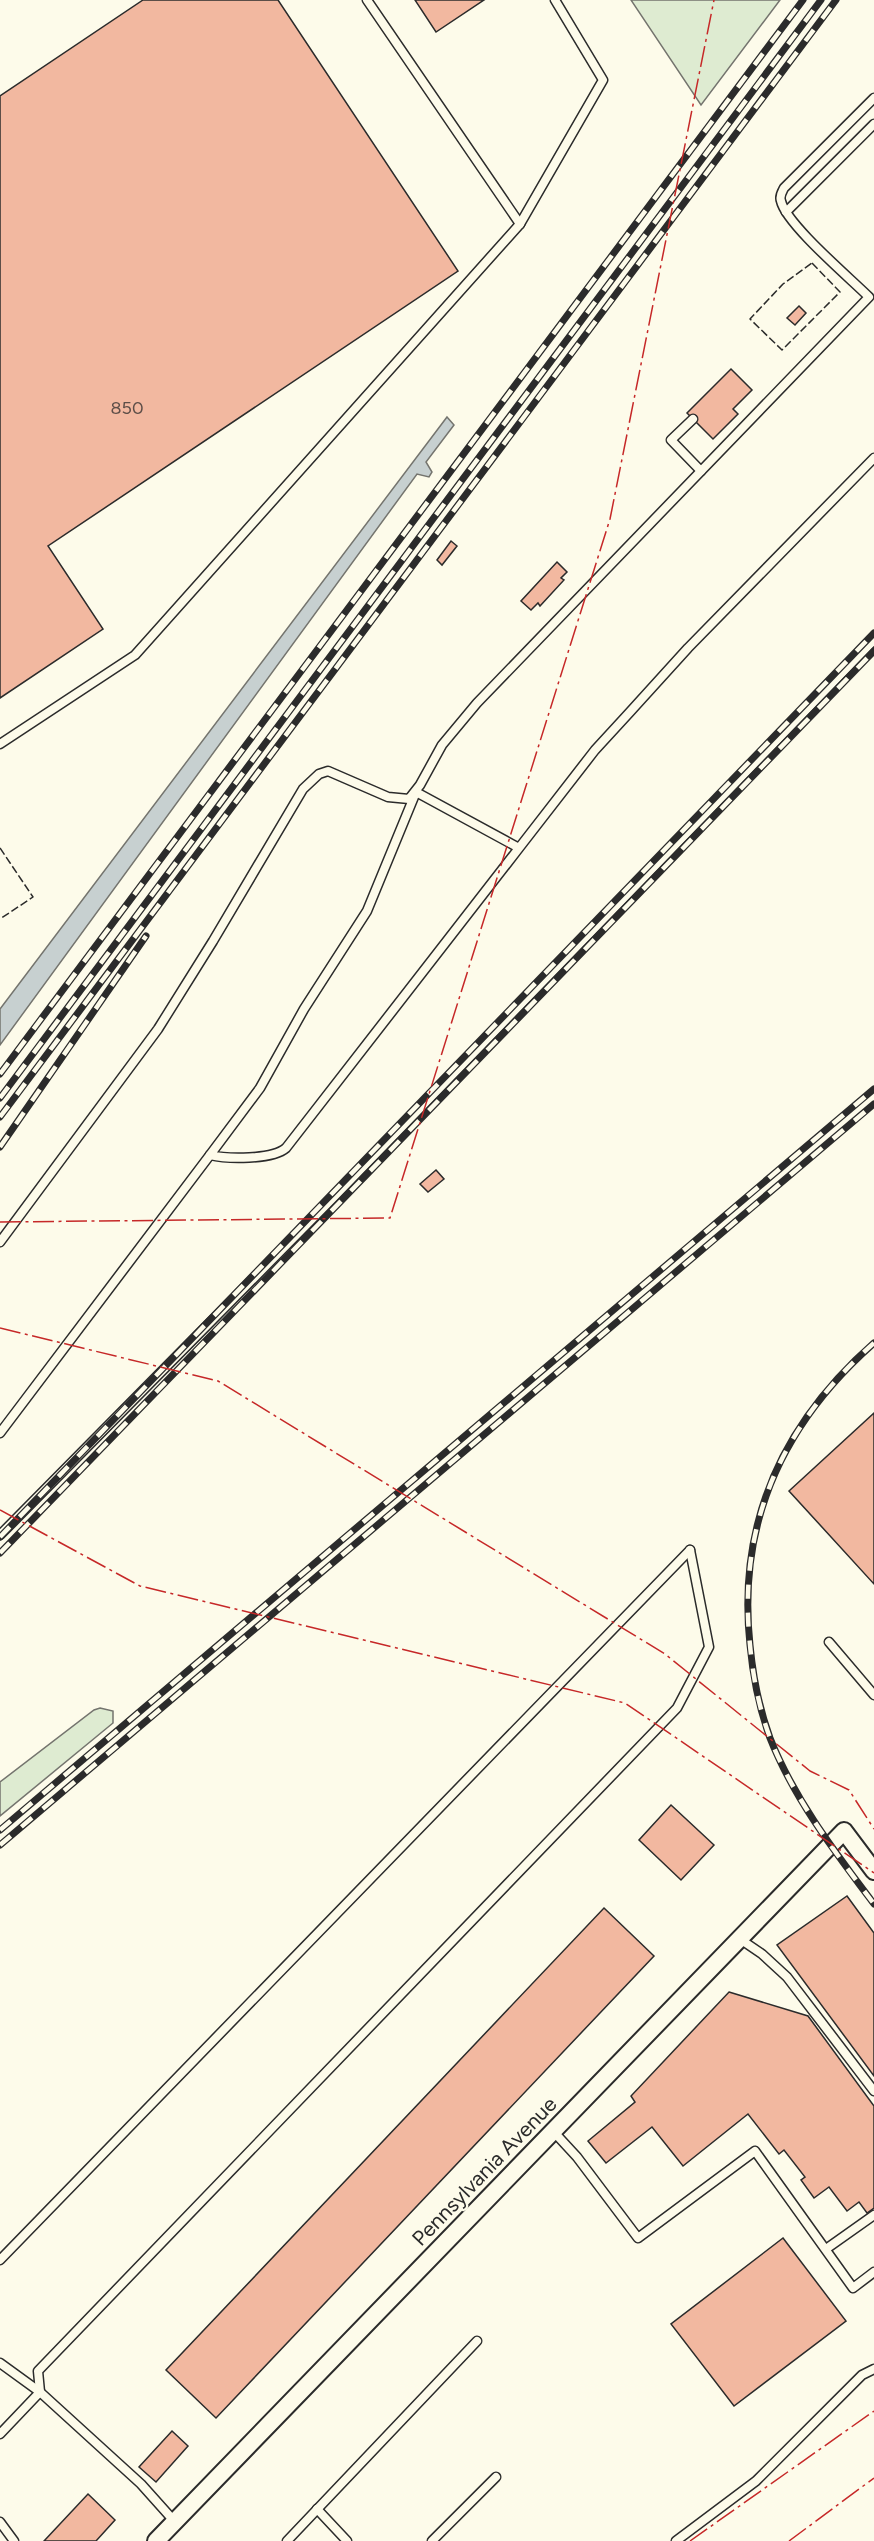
<svg xmlns="http://www.w3.org/2000/svg" width="874" height="2541" font-family="Figtree,sans-serif">
	<style>
		.green { fill: #deebd1; stroke: #74746e; stroke-width: 1.5 }
		.water { fill: #c7d0d0; stroke: #74746e; stroke-width: 1.5 }
		.building { fill: #f2b8a0; stroke: #2b2b2b; stroke-width: 1.5 }
		.lines { fill: none; stroke-linecap: round; stroke-linejoin: round }
		.service-casing { stroke: #2b2b2b; stroke-width: 11 }
		.minor-casing { stroke: #2b2b2b; stroke-width: 20 }
		.service { stroke: #fdfbea; stroke-width: 8 }
		.minor { stroke: #fdfbea; stroke-width: 16 }
		.rail-casing { stroke: #2b2b2b; stroke-width: 7 }
		.rail { stroke: #fdfbea; stroke-width: 4.5; stroke-dasharray: 14; stroke-linecap: butt }
		.fence { stroke: #2b2b2b; stroke-width: 1.5; stroke-dasharray: 8 3; stroke-linecap: butt }
		.power { stroke: #c62828; stroke-width: 1.5; stroke-dasharray: 21 4.5 3 4.5; stroke-linecap: butt }
		.labels { text-anchor: middle; dominant-baseline: central; stroke-width: 4.5; stroke-linejoin: round; paint-order: stroke }
		.number-label { font-size: 18px; fill: #5d4e48 }
		.street-label { font-size: 21px; fill: #2b2b2b; stroke: #fdfbea }
	</style>
	<rect width="100%" height="100%" fill="#fdfbea"/>
	<g class="green">
		<path d="M631 0H780L701 105Z"/>
		<path d="M100 1708 113 1711V1723L0 1816V1782L94 1710Z"/>
	</g>
	<path class="water" d="M447 417 454 425 426 462 432 472 429 477 417 474 0 1045V1009Z"/>
	<g class="building">
		<path d="M143 0H278L458 271 48 546 103 629 0 698V96Z"/>
		<path d="M415 0H484L436 32Z"/>
		<path d="M799 306 806 313 795 325 787 318Z"/>
		<path d="M731 369 752 390 733 409 738 414 713 439 687 413Z"/>
		<path d="M451 541 457 546 442 565 437 560Z"/>
		<path d="M557 562 567 572 561 578 564 580 540 606 538 603 531 610 521 601Z"/>
		<path d="M436 1170 444 1179 428 1192 420 1184Z"/>
		<path d="M874 1413V1584L789 1491Z"/>
		<path d="M671 1805 714 1845 681 1880 639 1840Z"/>
		<path d="M847 1896 874 1933V2076L777 1945Z"/>
		<path d="M604 1908 654 1956 216 2418 166 2370Z"/>
		<path d="M729 1992 808 2016 874 2106V2208L867 2213 859 2202 847 2211 829 2187 814 2198 801 2180 805 2177 784 2150 779 2154 748 2114 683 2166 652 2127 606 2163 588 2141 635 2102 631 2096Z"/>
		<path d="M783 2238 846 2321 734 2406 671 2324Z"/>
		<path d="M172 2431 188 2446 156 2482 139 2467Z"/>
		<path d="M88 2494 115 2520 96 2541H44Z"/>
	</g>
	<g class="lines">
		<g class="service-casing">
			<g id="service">
				<path d="M786 212 874 124"/>
				<path d="M520 224 603 80 555 0"/>
				<path d="M693 419 671 440 701 471"/>
				<path d="M0 744 135 655 520 224 367 0"/>
				<path d="M519 848 286 1148C272 1160 227 1159 210 1155L260 1088 304 1009 367 911 416 792 519 848 595 750 629 713 688 648 874 458"/>
				<path d="M0 1242 158 1029 213 941 303 789 319 774 328 771 388 797 409 799 420 785 442 745 477 703 869 297C850 278 786 224 781 201 779 196 782 192 784 188L874 98"/>
				<path d="M0 1433 210 1155"/>
				<path d="M0 1535 332 1199 874 640"/>
				<path d="M829 1642 874 1695"/>
				<path d="M740 1939 762 1954 787 1977 874 2091"/>
				<path d="M553 2131 577 2157 638 2238 755 2151 853 2288 874 2272"/>
				<path d="M826 2249 874 2215"/>
				<path d="M0 2260 690 1550"/>
				<path d="M0 2363 40 2392"/>
				<path d="M40 2392 38 2371 677 1708 709 1647 690 1550"/>
				<path d="M0 2434 40 2392 141 2484 175 2522"/>
				<path d="M317 2509 347 2541"/>
				<path d="M0 2522 14 2541"/>
				<path d="M287 2541 477 2341"/>
				<path d="M432 2541 496 2477"/>
				<path d="M676 2541 756 2481 862 2375 874 2369"/>
			</g>
		</g>
		<g class="minor-casing">
			<path id="minor" d="M156 2541 844 1831 874 1871"/>
		</g>
		<use href="#service" class="service"/>
		<use href="#minor" class="minor"/>
		<g class="rail-casing">
			<g id="rail">
				<path d="M0 1074 803 0"/>
				<path d="M0 1098 821 0"/>
				<path d="M0 1117 836 0"/>
				<path d="M0 1147 146 936"/>
				<path d="M874 1343C783 1423 737 1523 750 1645 753 1677 759 1708 770 1738 794 1799 835 1852 874 1904"/>
				<path d="M0 1537 874 633"/>
				<path d="M0 1553 874 651"/>
				<path d="M0 1830 874 1089"/>
				<path d="M0 1845 874 1104"/>
			</g>
		</g>
		<use href="#rail" class="rail"/>
		<g class="fence">
			<path d="M812 263 840 292 782 350 750 319 783 284Z"/>
			<path d="M0 848 33 897 0 919"/>
		</g>
		<g class="power">
			<path d="M0 1222 390 1218 610 519 714 0"/>
			<path d="M0 1328 218 1381 665 1654 810 1771 849 1790 874 1829"/>
			<path d="M0 1510 140 1586 625 1703 874 1873"/>
			<path d="M690 2541 874 2411"/>
			<path d="M789 2541 874 2478"/>
		</g>
	</g>
	<g class="labels">
		<g class="number-label">
			<text x="127" y="408">850</text>
		</g>
		<g class="street-label">
			<text transform="translate(484 2171) rotate(-46)">Pennsylvania Avenue</text>
		</g>
	</g>
</svg>
